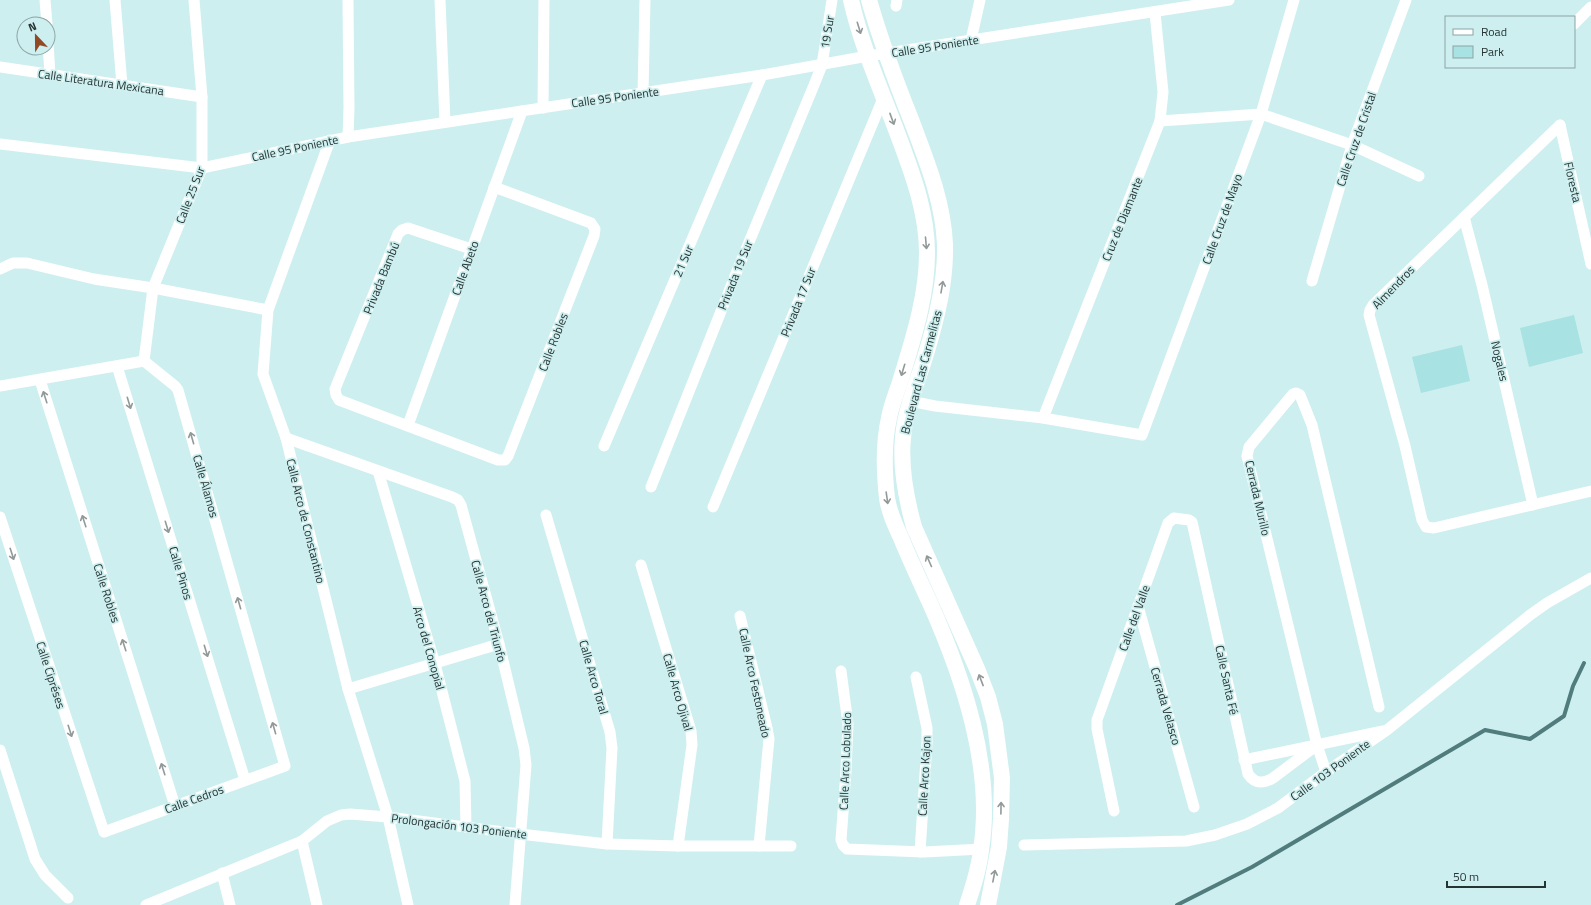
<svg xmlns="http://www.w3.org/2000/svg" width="1591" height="905" font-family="'Titillium Web',sans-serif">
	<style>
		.green { fill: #a8e2e2 }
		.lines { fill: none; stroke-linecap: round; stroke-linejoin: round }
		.stream { stroke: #517c7d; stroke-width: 4 }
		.minor { stroke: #fff; stroke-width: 11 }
		.secondary { stroke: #fff; stroke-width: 16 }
		.oneway { stroke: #929999 }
		.labels { text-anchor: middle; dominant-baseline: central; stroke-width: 3.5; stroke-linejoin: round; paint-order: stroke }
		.street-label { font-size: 12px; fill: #263333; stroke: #ceefef }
	</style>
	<rect width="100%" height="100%" fill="#ceefef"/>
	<g class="green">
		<path d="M1574 315 1583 353 1529 367 1520 328Z"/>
		<path d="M1462 345 1470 381 1421 393 1412 357Z"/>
	</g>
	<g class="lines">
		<path class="stream" d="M1177 905 1252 867 1485 730 1530 739 1564 716 1573 686 1584 663"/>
		<g class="minor">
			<path d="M45 0 47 24"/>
			<path d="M115 0 122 85"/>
			<path d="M440 0 445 122"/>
			<path d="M896 6 897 0"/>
			<path d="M1574 24 1591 7"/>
			<path d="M971 40 980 0"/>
			<path d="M48 43 50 75"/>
			<path d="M0 67 202 97"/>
			<path d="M643 93 645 0"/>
			<path d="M543 108 544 0"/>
			<path d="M1160 121 1261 114 1352 145 1419 176"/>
			<path d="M1560 125 1373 305 1370 310 1369 315 1405 446 1422 520 1426 527 1434 528 1591 491"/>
			<path d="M1560 125 1591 264"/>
			<path d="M348 137 349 108 348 1"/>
			<path d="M330 140 268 310 263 374 286 438 348 689 388 817 408 905"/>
			<path d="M0 144 202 168 348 137 762 75 868 56 1229 0"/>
			<path d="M1464 217 1482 285 1533 505"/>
			<path d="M471 249 408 228 402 230 398 234 335 389 336 395 339 400 498 460H505L508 456 594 236 595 229 591 223 494 187"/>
			<path d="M0 269 13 263H27L94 279 153 288 268 310"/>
			<path d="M1312 281 1352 145 1406 0"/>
			<path d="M144 361 153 288 202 168V97L194 0"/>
			<path d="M117 366 245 780"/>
			<path d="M40 380 175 806"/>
			<path d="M0 386 144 361 175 386 178 390 285 766 104 832 0 517"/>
			<path d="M910 401 935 406 1043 418 1142 435 1261 114 1294 0"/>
			<path d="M1043 418 1160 121 1163 92 1155 13"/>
			<path d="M408 425 522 111"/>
			<path d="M286 438 452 497 458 500 461 505 499 644 524 748 526 765 515 905"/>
			<path d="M604 446 762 75"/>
			<path d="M378 471 435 664 465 781 466 827"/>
			<path d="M651 487 737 271 814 85 822 65 832 0"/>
			<path d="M713 507 884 96"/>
			<path d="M546 515 610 732 612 748 607 844"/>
			<path d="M641 565 691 731 692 745 678 846"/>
			<path d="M1138 606 1194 807"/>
			<path d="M740 616 767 728 769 739 759 846"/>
			<path d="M841 671 848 724 846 771 841 840 843 845 847 849 924 852 982 849"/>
			<path d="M916 677 927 728V743L920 852"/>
			<path d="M348 689 499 644"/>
			<path d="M0 750 35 859 45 875 68 898"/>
			<path d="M1244 760 1383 731"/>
			<path d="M1326 772 1317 745 1247 456 1249 447 1293 394 1296 393 1300 395 1312 425 1379 707"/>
			<path d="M1114 811 1097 729V720L1168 523 1174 518 1189 520 1192 522 1248 774C1255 784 1263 784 1273 778L1317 745"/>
			<path d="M302 841 317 905"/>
			<path d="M1024 845 1186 841 1215 835 1247 824 1278 808 1326 772 1387 730 1530 615 1547 603 1591 578"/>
			<path d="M222 873 230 905"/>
			<path d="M146 905 302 841 327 821 341 815 350 814 388 817 520 834 607 844 678 846H791"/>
		</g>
		<g class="secondary">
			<path d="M851 0C862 49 884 96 901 143 914 178 927 214 927 253 927 297 913 339 900 382 896 394 891 406 889 418 883 444 884 471 887 498 889 512 895 525 901 538 910 560 920 581 930 603 963 677 994 768 981 850 979 869 973 887 967 905"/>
			<path d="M869 0C881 42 896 82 912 122 927 162 943 201 945 244 946 281 937 318 926 354 918 381 905 409 903 438 900 468 906 498 914 527L978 671 988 697 995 724 1002 778 1001 819 999 847 988 905"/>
		</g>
	</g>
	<defs><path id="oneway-shaft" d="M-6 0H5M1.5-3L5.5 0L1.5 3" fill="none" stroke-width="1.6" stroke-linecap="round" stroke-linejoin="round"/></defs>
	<g class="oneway">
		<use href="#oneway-shaft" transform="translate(859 28) rotate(73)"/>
		<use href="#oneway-shaft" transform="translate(892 119) rotate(70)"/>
		<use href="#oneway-shaft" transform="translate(926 243) rotate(85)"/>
		<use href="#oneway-shaft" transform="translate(942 287) rotate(-80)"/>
		<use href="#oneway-shaft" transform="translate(903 370) rotate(107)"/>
		<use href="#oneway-shaft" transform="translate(45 397) rotate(-108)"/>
		<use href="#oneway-shaft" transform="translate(129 403) rotate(73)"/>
		<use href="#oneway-shaft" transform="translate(192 438) rotate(-106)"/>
		<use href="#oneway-shaft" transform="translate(887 498) rotate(82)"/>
		<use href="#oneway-shaft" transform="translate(84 521) rotate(-108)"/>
		<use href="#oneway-shaft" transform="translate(167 527) rotate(73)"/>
		<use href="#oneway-shaft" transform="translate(12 554) rotate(72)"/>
		<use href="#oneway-shaft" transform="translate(929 561) rotate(-114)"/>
		<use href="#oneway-shaft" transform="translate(239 603) rotate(-106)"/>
		<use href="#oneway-shaft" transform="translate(124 645) rotate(-108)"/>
		<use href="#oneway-shaft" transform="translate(206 651) rotate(73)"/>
		<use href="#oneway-shaft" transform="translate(981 680) rotate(-111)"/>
		<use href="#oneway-shaft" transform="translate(274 728) rotate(-106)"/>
		<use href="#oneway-shaft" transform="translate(70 731) rotate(72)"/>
		<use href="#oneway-shaft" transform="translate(163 769) rotate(-108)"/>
		<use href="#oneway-shaft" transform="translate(1001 808) rotate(-89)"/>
		<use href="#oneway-shaft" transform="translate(994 876) rotate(-79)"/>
	</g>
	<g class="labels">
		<g class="street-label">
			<text transform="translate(827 32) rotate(-81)">19 Sur</text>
			<text transform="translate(935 46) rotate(-9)">Calle 95 Poniente</text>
			<text transform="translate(101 82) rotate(8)">Calle Literatura Mexicana</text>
			<text transform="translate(615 97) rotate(-8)">Calle 95 Poniente</text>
			<text transform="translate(1356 139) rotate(-71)">Calle Cruz de Cristal</text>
			<text transform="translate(295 148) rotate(-12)">Calle 95 Poniente</text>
			<text transform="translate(1573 182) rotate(77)">Floresta</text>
			<text transform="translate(190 195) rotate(-69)">Calle 25 Sur</text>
			<text transform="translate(1122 219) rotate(-68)">Cruz de Diamante</text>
			<text transform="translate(1222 219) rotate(-70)">Calle Cruz de Mayo</text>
			<text transform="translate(683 261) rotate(-67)">21 Sur</text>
			<text transform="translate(465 268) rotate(-70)">Calle Abeto</text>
			<text transform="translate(735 275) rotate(-68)">Privada 19 Sur</text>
			<text transform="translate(381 278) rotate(-68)">Privada Bambú</text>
			<text transform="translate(1393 287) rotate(-46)">Almendros</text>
			<text transform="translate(798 302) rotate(-68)">Privada 17 Sur</text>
			<text transform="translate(553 342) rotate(-69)">Calle Robles</text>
			<text transform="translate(1500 361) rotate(77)">Nogales</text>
			<text transform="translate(921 372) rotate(-75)">Boulevard Las Carmelitas</text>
			<text transform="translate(206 486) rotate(74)">Calle Álamos</text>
			<text transform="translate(1258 498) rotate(77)">Cerrada Murillo</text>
			<text transform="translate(306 521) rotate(76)">Calle Arco de Constantino</text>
			<text transform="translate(181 573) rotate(73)">Calle Pinos</text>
			<text transform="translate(107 593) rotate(72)">Calle Robles</text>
			<text transform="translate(489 611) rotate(75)">Calle Arco del Triunfo</text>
			<text transform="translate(1134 618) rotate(-70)">Calle del Valle</text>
			<text transform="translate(429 648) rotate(74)">Arco del Conopial</text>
			<text transform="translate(51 675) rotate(72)">Calle Cipréses</text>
			<text transform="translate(594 677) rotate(74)">Calle Arco Toral</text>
			<text transform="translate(1227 680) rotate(78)">Calle Santa Fé</text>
			<text transform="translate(755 683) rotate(78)">Calle Arco Festoneado</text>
			<text transform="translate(678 692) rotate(74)">Calle Arco Ojival</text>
			<text transform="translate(1166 706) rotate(74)">Cerrada Velasco</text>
			<text transform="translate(845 761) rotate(-88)">Calle Arco Lobulado</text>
			<text transform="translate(1330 770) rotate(-36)">Calle 103 Poniente</text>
			<text transform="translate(924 776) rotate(-87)">Calle Arco Kajon</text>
			<text transform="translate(194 799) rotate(-20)">Calle Cedros</text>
			<text transform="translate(459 826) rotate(7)">Prolongación 103 Poniente</text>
		</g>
	</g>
	<rect x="1445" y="16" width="130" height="52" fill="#ceefef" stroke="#8ba4a4"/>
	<rect x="1453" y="29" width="20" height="6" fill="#ffffff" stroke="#8ba4a4"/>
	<text x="1481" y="36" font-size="12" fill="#263333">Road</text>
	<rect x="1453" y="46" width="20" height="12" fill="#a8e2e2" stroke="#8ba4a4"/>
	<text x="1481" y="56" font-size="12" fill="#263333">Park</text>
	<g transform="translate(36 36) rotate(338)"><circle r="19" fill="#ceefef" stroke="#8ba4a4"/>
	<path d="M0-3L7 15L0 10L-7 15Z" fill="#914a24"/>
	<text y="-6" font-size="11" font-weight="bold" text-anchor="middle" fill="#263333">N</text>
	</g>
	<path d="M1447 881v6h98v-6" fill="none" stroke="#263333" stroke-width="2"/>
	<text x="1453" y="881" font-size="12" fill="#263333" stroke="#ceefef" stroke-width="3" paint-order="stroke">50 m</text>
</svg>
